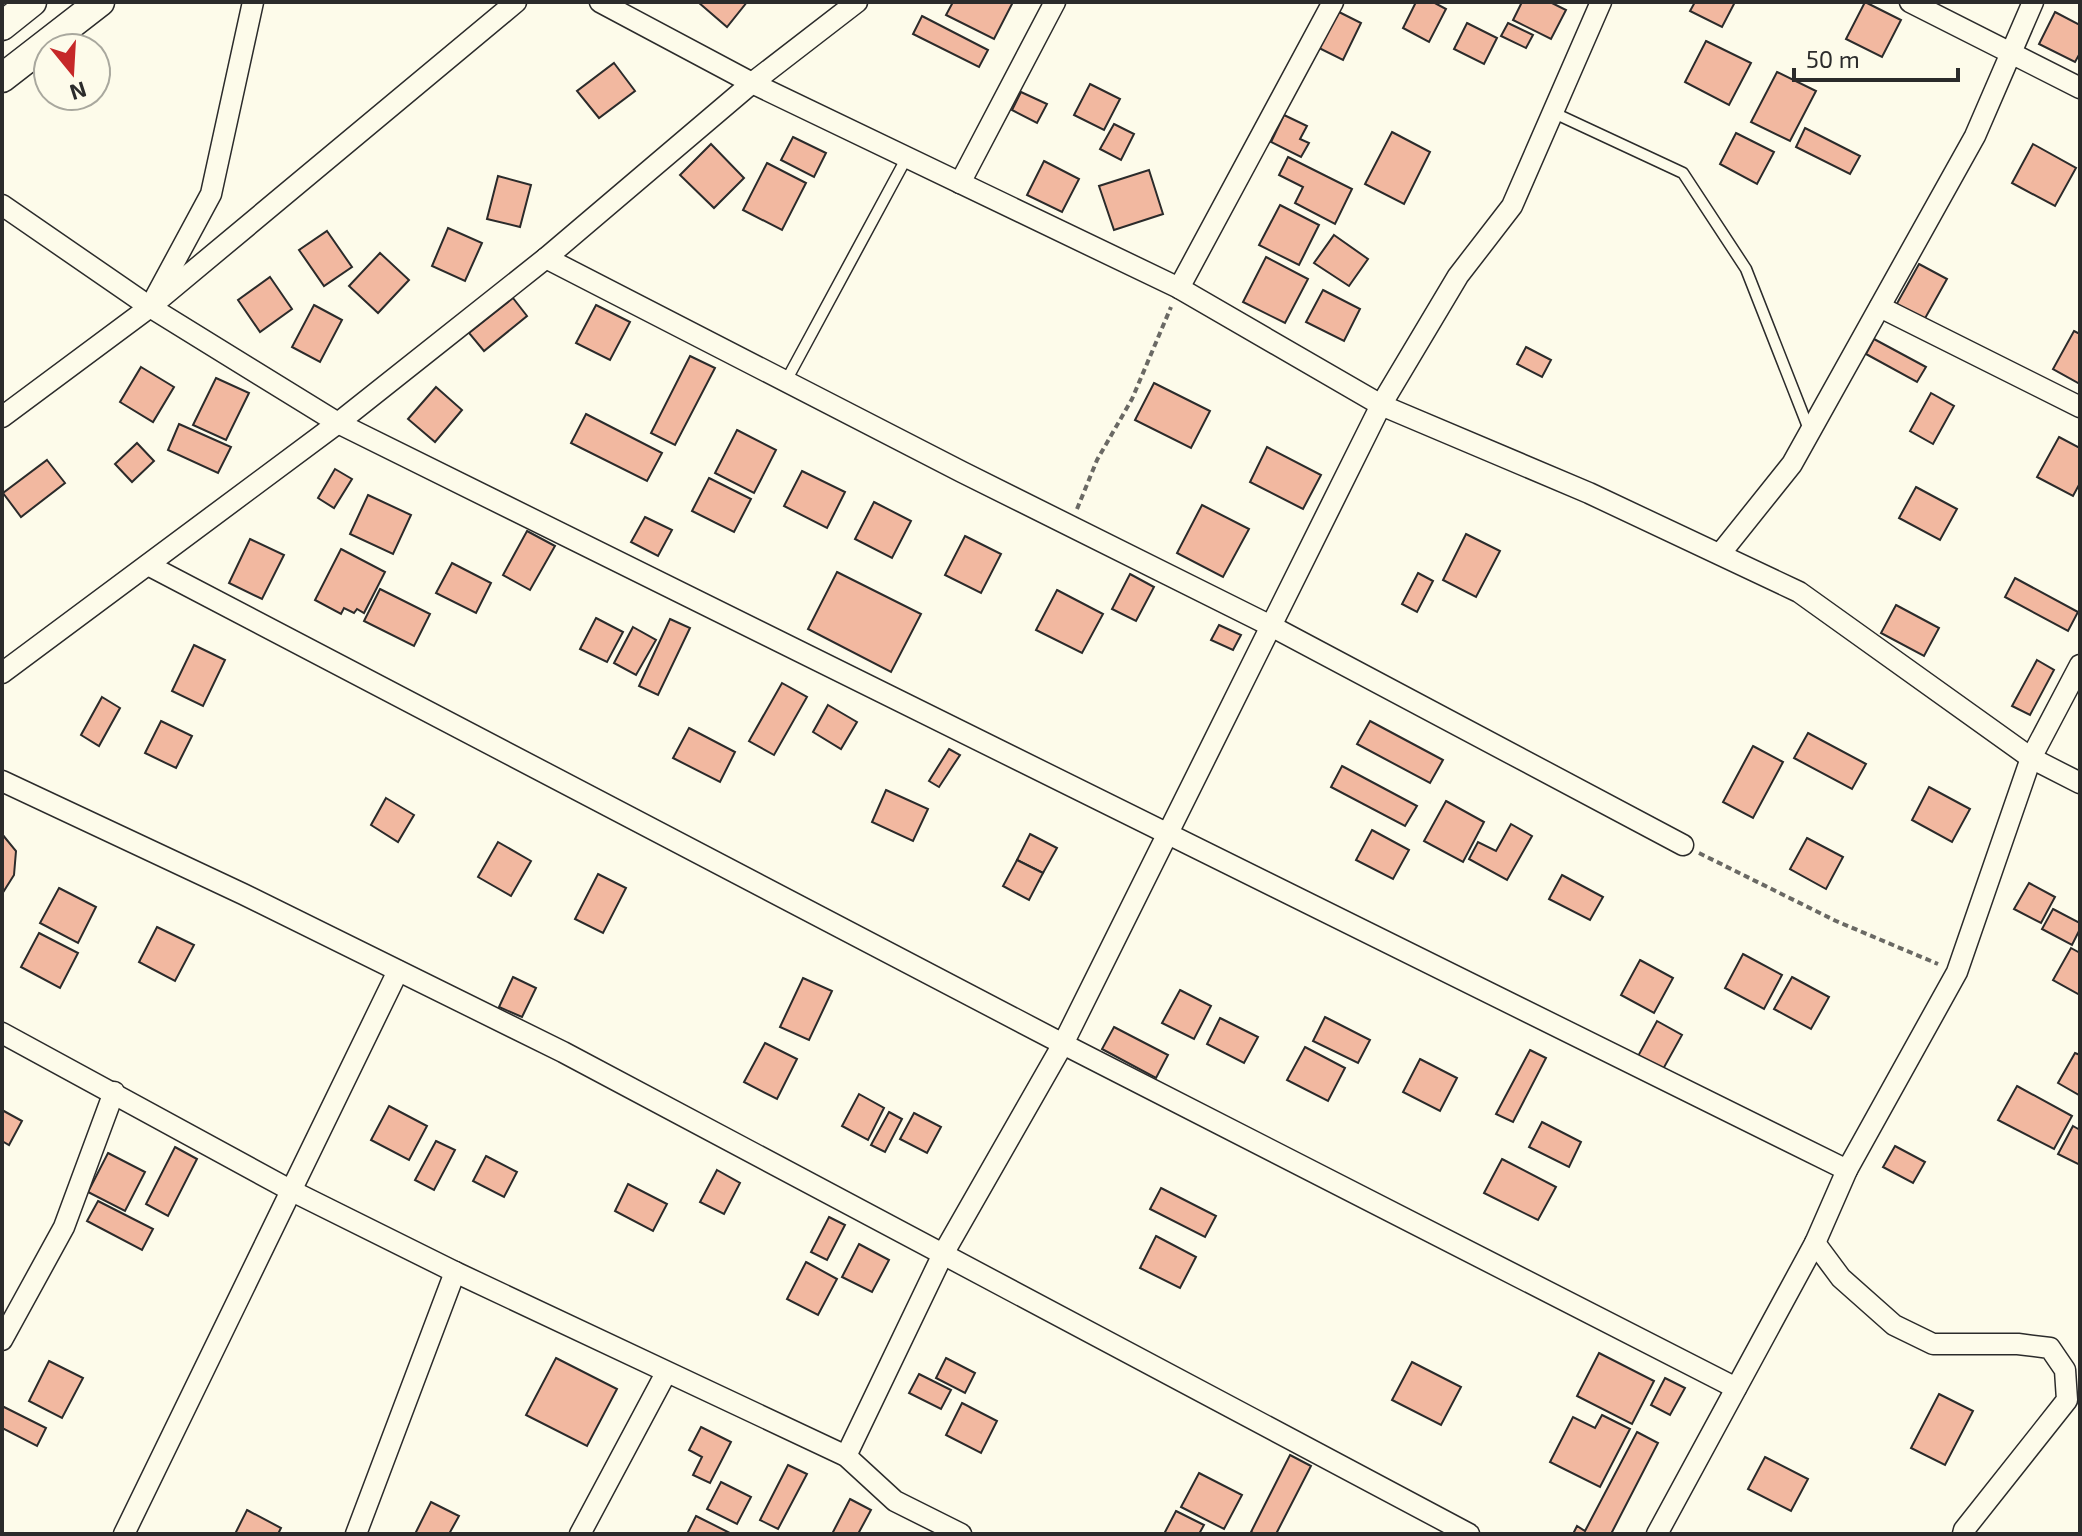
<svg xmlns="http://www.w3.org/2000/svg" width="2082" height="1536" font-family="'Exo 2',sans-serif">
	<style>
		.building { fill: #f2b8a0; stroke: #2b2b2b; stroke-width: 2 }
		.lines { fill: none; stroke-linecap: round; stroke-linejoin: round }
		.service-casing { stroke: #2b2b2b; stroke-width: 13 }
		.minor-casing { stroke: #2b2b2b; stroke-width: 23 }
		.secondary-casing { stroke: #2b2b2b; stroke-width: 31 }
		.path { stroke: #6a6964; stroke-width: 4; stroke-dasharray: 6 4; stroke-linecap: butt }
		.service { stroke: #fdfbea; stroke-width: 10 }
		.minor { stroke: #fdfbea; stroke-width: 20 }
		.secondary { stroke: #fdfbea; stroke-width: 28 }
	</style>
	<rect width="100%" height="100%" fill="#fdfbea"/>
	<g class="building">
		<path d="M698 2H747L727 27Z"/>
		<path d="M953 2H1013L994 39 946 15Z"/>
		<path d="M1416 2H1433L1446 9 1429 42 1403 28Z"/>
		<path d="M1522 2H1550L1566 10 1551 39 1513 20Z"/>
		<path d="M1695 2H1735L1722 27 1690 11Z"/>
		<path d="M1865 2 1901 20 1882 57 1846 39Z"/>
		<path d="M1337 11 1361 23 1343 60 1319 48Z"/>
		<path d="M2055 12 2080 25V53L2075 62 2039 44Z"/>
		<path d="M922 16 988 50 979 67 913 34Z"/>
		<path d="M1467 23 1497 38 1484 64 1454 49Z"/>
		<path d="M1508 23 1533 35 1526 48 1501 36Z"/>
		<path d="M1706 41 1751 63 1729 105 1685 82Z"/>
		<path d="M614 63 635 91 599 118 577 91Z"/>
		<path d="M1777 72 1816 91 1790 141 1751 122Z"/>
		<path d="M1090 84 1120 99 1104 130 1074 115Z"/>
		<path d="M1021 92 1047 104 1037 123 1012 110Z"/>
		<path d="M1284 115 1307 126 1300 139 1309 143 1301 157 1271 142Z"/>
		<path d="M1114 124 1134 134 1121 160 1100 149Z"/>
		<path d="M1805 128 1860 156 1850 174 1796 147Z"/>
		<path d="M1392 132 1430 152 1404 204 1365 184Z"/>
		<path d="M1736 133 1774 152 1757 184 1720 164Z"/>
		<path d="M793 137 826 153 814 177 781 160Z"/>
		<path d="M711 144 744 178 714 208 680 175Z"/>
		<path d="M2033 144 2076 168 2055 206 2012 183Z"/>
		<path d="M1288 157 1352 189 1335 224 1295 203 1303 187 1279 175Z"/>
		<path d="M1044 161 1079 179 1062 212 1027 195Z"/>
		<path d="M767 163 806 183 782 230 743 210Z"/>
		<path d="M1149 170 1163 214 1114 230 1099 186Z"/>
		<path d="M498 176 531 185 520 227 487 219Z"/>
		<path d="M1280 205 1319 225 1299 265 1259 245Z"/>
		<path d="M448 228 482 243 465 281 432 266Z"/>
		<path d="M327 231 352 267 324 286 299 250Z"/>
		<path d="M1334 235 1368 259 1349 286 1314 263Z"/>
		<path d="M380 253 409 280 378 313 349 286Z"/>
		<path d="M1266 257 1308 279 1285 323 1243 302Z"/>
		<path d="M1919 264 1947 279 1923 322 1895 307Z"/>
		<path d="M270 277 292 309 260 332 238 300Z"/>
		<path d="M1323 290 1360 309 1344 341 1306 322Z"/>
		<path d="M513 298 527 316 484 351 469 333Z"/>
		<path d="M314 305 342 320 320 362 292 347Z"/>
		<path d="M596 305 630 322 610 360 576 343Z"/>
		<path d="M2074 331 2080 334V384L2053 369Z"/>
		<path d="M1874 339 1926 367 1917 382 1866 354Z"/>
		<path d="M1526 347 1551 360 1542 377 1517 364Z"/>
		<path d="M690 356 715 368 675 445 651 433Z"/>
		<path d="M141 367 174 387 153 422 120 402Z"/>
		<path d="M216 378 249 393 226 440 193 425Z"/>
		<path d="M1154 383 1210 411 1191 448 1135 420Z"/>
		<path d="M436 387 462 410 435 442 408 419Z"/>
		<path d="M1931 393 1954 406 1933 444 1910 431Z"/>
		<path d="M586 414 662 453 647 481 571 443Z"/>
		<path d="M179 424 231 447 218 473 168 450Z"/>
		<path d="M737 430 776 450 754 493 715 473Z"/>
		<path d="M2059 437 2080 448V483L2073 496 2037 477Z"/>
		<path d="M137 443 154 461 132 482 115 464Z"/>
		<path d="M1267 447 1321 475 1303 509 1250 482Z"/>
		<path d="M47 460 65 483 21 517 3 493Z"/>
		<path d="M335 469 352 479 334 508 318 498Z"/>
		<path d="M802 471 845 492 827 528 784 506Z"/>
		<path d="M709 478 751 499 734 532 692 511Z"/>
		<path d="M1916 487 1957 509 1940 540 1899 518Z"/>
		<path d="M368 495 411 515 393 554 350 534Z"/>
		<path d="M874 502 911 521 892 558 855 539Z"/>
		<path d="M1202 505 1249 529 1223 577 1177 553Z"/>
		<path d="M645 517 672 530 658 556 631 542Z"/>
		<path d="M527 531 555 546 530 590 503 575Z"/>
		<path d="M1466 534 1500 551 1476 597 1443 580Z"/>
		<path d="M965 536 1001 554 981 593 945 575Z"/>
		<path d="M250 539 284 555 262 599 229 583Z"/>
		<path d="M341 549 385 572 364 613 357 609 354 613 344 608 341 614 315 600Z"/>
		<path d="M452 563 491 583 476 613 436 593Z"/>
		<path d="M837 572 921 614 891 672 808 629Z"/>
		<path d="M1418 573 1433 581 1417 612 1402 604Z"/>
		<path d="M1130 574 1154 587 1136 621 1112 609Z"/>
		<path d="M2015 578 2078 612 2068 631 2005 597Z"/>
		<path d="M380 589 430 614 414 646 364 621Z"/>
		<path d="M1057 590 1103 614 1082 653 1036 630Z"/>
		<path d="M1896 605 1939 628 1924 656 1881 633Z"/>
		<path d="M596 618 623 632 607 662 580 649Z"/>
		<path d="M670 619 690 628 658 695 639 686Z"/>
		<path d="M1219 625 1241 635 1233 650 1211 640Z"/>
		<path d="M633 627 656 640 636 675 614 663Z"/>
		<path d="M194 645 225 660 203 706 172 691Z"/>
		<path d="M2037 660 2054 670 2030 715 2012 706Z"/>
		<path d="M782 683 807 697 774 755 749 741Z"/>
		<path d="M102 697 120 708 99 746 81 735Z"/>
		<path d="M828 705 857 722 841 749 813 732Z"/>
		<path d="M161 721 192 736 176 768 145 753Z"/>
		<path d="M1370 721 1443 760 1430 783 1357 744Z"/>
		<path d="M689 728 735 752 720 782 673 758Z"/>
		<path d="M1808 733 1866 764 1852 789 1794 758Z"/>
		<path d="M1753 746 1783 762 1753 818 1723 802Z"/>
		<path d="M949 749 960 755 939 787 929 781Z"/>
		<path d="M1342 766 1417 806 1405 826 1331 787Z"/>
		<path d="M1929 787 1970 809 1952 842 1912 820Z"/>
		<path d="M886 790 928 809 913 841 872 822Z"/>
		<path d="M386 798 414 815 398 842 371 825Z"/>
		<path d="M1446 801 1484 822 1463 862 1424 841Z"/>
		<path d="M1511 824 1532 836 1507 880 1469 859 1478 842 1496 851Z"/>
		<path d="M1372 830 1409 850 1393 879 1356 860Z"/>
		<path d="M2 834 16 851 14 875 2 894Z"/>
		<path d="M1030 834 1057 848 1043 873 1017 860Z"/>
		<path d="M1807 838 1843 857 1826 889 1790 869Z"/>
		<path d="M498 842 531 861 511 896 478 877Z"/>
		<path d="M1017 860 1043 873 1029 900 1003 886Z"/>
		<path d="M598 874 626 888 603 933 575 919Z"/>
		<path d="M1562 875 1603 897 1590 920 1549 899Z"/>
		<path d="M2029 883 2055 897 2041 923 2014 909Z"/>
		<path d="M59 888 96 907 78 943 40 923Z"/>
		<path d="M2053 909 2080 923V929L2072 945 2042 929Z"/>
		<path d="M157 927 194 945 175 981 139 962Z"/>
		<path d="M39 933 78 953 60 988 21 967Z"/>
		<path d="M2071 948 2080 953V995L2053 980Z"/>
		<path d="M1743 954 1782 975 1764 1009 1725 988Z"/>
		<path d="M1640 960 1673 978 1654 1013 1621 995Z"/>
		<path d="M513 977 536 988 522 1017 499 1007Z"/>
		<path d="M1792 977 1829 997 1811 1029 1774 1009Z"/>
		<path d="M803 978 832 991 809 1040 780 1027Z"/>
		<path d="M1180 990 1211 1006 1194 1039 1162 1023Z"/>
		<path d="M1325 1017 1370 1040 1358 1063 1313 1041Z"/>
		<path d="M1220 1018 1258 1037 1244 1063 1207 1044Z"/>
		<path d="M1657 1021 1682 1035 1662 1071 1637 1058Z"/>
		<path d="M1114 1027 1168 1055 1156 1078 1102 1049Z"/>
		<path d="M765 1043 797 1059 777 1099 744 1082Z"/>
		<path d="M1305 1047 1345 1068 1328 1101 1287 1080Z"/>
		<path d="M1530 1050 1546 1058 1513 1122 1496 1114Z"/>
		<path d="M2075 1053 2080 1055 2079 1095 2058 1083Z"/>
		<path d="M1420 1059 1457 1078 1440 1111 1403 1092Z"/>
		<path d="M2017 1086 2072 1116 2054 1149 1998 1120Z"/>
		<path d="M859 1094 884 1108 868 1140 842 1126Z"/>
		<path d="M389 1106 427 1126 409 1160 371 1140Z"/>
		<path d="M2 1110 22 1121 9 1145 2 1141Z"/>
		<path d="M889 1112 902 1119 885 1152 871 1145Z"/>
		<path d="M914 1113 941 1127 927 1153 900 1139Z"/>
		<path d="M1542 1122 1581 1142 1569 1167 1529 1147Z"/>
		<path d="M2073 1126 2080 1130V1165L2058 1154Z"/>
		<path d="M436 1141 455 1150 434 1190 415 1180Z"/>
		<path d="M1895 1146 1925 1162 1913 1183 1883 1167Z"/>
		<path d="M175 1147 197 1159 168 1216 146 1204Z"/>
		<path d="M108 1153 145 1172 125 1211 88 1192Z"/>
		<path d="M486 1156 517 1172 504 1197 473 1181Z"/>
		<path d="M1502 1159 1556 1187 1538 1220 1484 1193Z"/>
		<path d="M717 1170 740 1183 724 1214 700 1202Z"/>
		<path d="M628 1184 667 1204 653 1231 615 1211Z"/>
		<path d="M1161 1188 1216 1216 1205 1237 1150 1209Z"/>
		<path d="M98 1201 153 1229 142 1250 87 1221Z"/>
		<path d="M829 1217 845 1225 827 1260 811 1252Z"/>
		<path d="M1156 1236 1196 1257 1180 1288 1140 1268Z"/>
		<path d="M859 1244 889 1260 872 1292 842 1277Z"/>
		<path d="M806 1262 837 1279 818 1315 787 1299Z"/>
		<path d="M1599 1353 1654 1381 1632 1424 1577 1396Z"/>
		<path d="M556 1358 617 1389 587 1446 526 1415Z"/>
		<path d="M946 1358 975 1373 965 1393 936 1378Z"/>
		<path d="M49 1361 83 1378 62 1418 29 1401Z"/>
		<path d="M1412 1362 1461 1387 1441 1425 1392 1400Z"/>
		<path d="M919 1374 951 1390 941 1409 909 1393Z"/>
		<path d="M1665 1378 1685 1388 1670 1415 1651 1405Z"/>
		<path d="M1939 1394 1973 1411 1945 1465 1911 1448Z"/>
		<path d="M962 1403 997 1421 981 1453 946 1435Z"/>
		<path d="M2 1406 46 1428 37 1446 2 1428Z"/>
		<path d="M1602 1415 1630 1429 1600 1487 1550 1462 1573 1417 1595 1428Z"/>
		<path d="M701 1427 731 1442 710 1483 693 1475 702 1457 689 1450Z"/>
		<path d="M1637 1432 1658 1443 1611 1534H1573L1577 1526 1585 1531Z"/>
		<path d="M1290 1455 1311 1466 1276 1534H1255L1251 1532Z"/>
		<path d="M1765 1457 1808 1479 1791 1511 1748 1489Z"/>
		<path d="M788 1465 807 1474 778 1529 760 1520Z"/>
		<path d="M1199 1473 1242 1495 1224 1529 1181 1507Z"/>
		<path d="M721 1482 751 1497 737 1524 707 1509Z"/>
		<path d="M850 1499 871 1510 858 1534H832Z"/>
		<path d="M431 1502 459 1516 449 1534H415Z"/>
		<path d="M247 1510 281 1528 278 1534H235Z"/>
		<path d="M1176 1511 1204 1525 1199 1534H1164Z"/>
		<path d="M696 1516 730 1533 729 1534H687Z"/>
	</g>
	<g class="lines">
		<g class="service-casing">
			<g id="service">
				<path d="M1552 112 1683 173 1746 269 1810 432"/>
				<path d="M786 381 907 157"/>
			</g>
		</g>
		<g class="minor-casing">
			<g id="minor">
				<path d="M600 2 752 83 1179 288 1381 405 1589 493 1799 592 2031 758 2080 783"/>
				<path d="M1910 2 2080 88"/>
				<path d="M960 183 1055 2"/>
				<path d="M2 205 150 307 338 423 1847 1170"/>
				<path d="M546 258 962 472 1271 626 1683 845"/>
				<path d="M1179 288 1333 2"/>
				<path d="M156 296 211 194 253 2"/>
				<path d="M1880 307 2080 407"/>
				<path d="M2 417 150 307 516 2"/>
				<path d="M1720 554 1792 464 1975 136 2033 2"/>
				<path d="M148 565 1063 1044 1736 1388"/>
				<path d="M2 673 338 423 546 258 752 83 857 2"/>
				<path d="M2 781 243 894 563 1052 1469 1534"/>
				<path d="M2 1033 292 1191 455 1272 356 1534"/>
				<path d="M1815 1243 1841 1278 1894 1325 1933 1344H2018L2050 1348 2065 1370 2067 1400 1964 1530 1963 1534"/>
				<path d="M455 1272 846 1456 895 1501 961 1534"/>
				<path d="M2 1340 64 1227 114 1092"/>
				<path d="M846 1456 943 1254 1063 1044 1381 405 1458 276 1512 206 1601 2"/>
				<path d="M124 1534 398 971"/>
				<path d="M580 1534 666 1373"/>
				<path d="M1657 1534 1815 1243 1847 1170 1957 972 2031 758 2080 665"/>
			</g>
		</g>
		<g class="secondary-casing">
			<g id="secondary">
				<path d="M2 26 32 2"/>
				<path d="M2 78 100 2"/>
			</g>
		</g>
		<g class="path">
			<path d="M1077 509 1097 460 1132 399 1171 307"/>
			<path d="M1699 853 1836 921 1938 964"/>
		</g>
		<use href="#service" class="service"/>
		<use href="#minor" class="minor"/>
		<use href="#secondary" class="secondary"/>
	</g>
	<rect width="2082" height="1536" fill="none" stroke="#2b2b2b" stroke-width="8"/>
	<g transform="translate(72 72) rotate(162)"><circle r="38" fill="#fdfbea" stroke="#a9a89e" stroke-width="2"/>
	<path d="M0-6L14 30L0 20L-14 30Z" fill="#c62828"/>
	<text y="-12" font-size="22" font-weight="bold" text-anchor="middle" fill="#2b2b2b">N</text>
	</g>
	<path d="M1794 68v12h164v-12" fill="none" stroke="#2b2b2b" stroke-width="4"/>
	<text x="1806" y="68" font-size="24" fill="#2b2b2b" stroke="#fdfbea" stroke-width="6" paint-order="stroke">50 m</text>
</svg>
